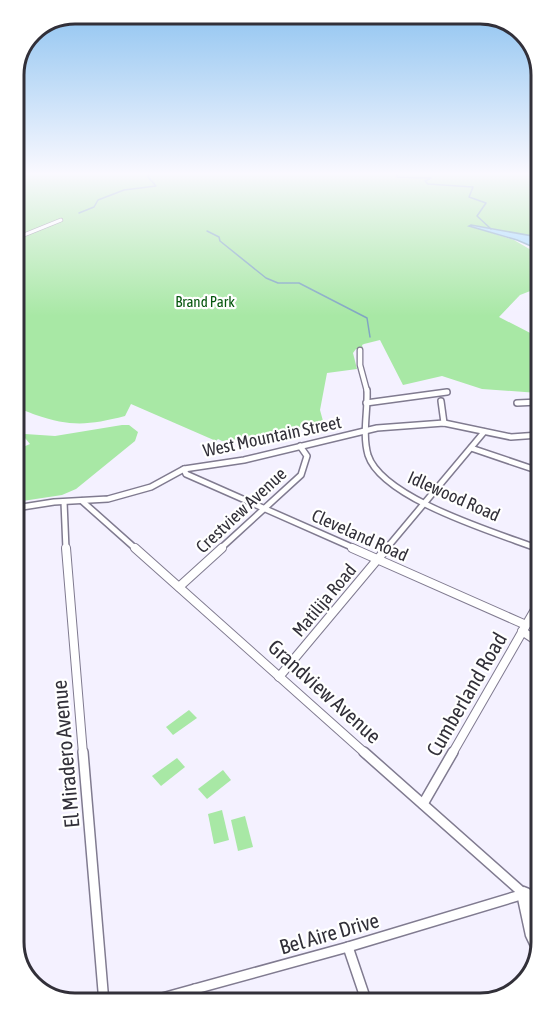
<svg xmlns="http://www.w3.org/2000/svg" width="555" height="1017" font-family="'Asap Condensed',sans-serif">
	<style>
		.green { fill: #a8e8a5 }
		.water { fill: #a2d7fc; stroke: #80a5c2; stroke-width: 1.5 }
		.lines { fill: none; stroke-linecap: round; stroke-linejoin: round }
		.stream { stroke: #80a5c2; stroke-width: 1.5 }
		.street-far4-casing { stroke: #807b90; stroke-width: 4.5 }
		.street-far3-casing { stroke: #807b90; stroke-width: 7 }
		.street-far2-casing { stroke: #807b90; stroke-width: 8 }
		.street-far1-casing { stroke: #807b90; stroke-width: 10 }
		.street-casing { stroke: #807b90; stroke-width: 12 }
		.secondary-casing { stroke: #807b90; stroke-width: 3 }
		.street-far4 { stroke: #fff; stroke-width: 3 }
		.street-far3 { stroke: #fff; stroke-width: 4.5 }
		.street-far2 { stroke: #fff; stroke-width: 5 }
		.street-far1 { stroke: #fff; stroke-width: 8 }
		.street { stroke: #fff; stroke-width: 9 }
		.secondary { fill: #fff; fill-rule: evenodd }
		.labels { text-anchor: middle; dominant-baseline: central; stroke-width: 4.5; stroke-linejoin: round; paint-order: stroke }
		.far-park-label { font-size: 15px; fill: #07570f; stroke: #fff }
		.street-label { font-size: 18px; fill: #323039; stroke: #fff }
		.near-street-label { font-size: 21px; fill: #323039; stroke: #fff }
		.rim { fill: none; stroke: #323039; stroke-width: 3 }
	</style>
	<rect width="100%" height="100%" fill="#f4f1ff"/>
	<g class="green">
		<path d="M14 174H537L538 237 470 226 514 240 538 254V288L520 295 499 317 538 337V393L482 389 442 376 403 385 380 340 364 344 362 345 363 349H356L353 353 357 369 327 373 320 410 323 421 279 435 222 441 218 439 216 441 131 404 125 416C90 425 71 427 36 415 28 412 21 410 15 404V359L19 356 15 354Z"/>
		<path d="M122 425H129L138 432 135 441 76 489 62 495 16 502V450L30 444 25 438V434L55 436Z"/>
		<path d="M189 710 197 718 173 735 166 727Z"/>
		<path d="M177 758 185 767 161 786 152 776Z"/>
		<path d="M223 770 231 780 207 799 198 789Z"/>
		<path d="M222 810 229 840 214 844 208 814Z"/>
		<path d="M245 816 253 847 238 851 231 820Z"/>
	</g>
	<path class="water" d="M471 225 538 237V249L517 240 469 226Z"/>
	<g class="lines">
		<g class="stream">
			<path d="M397 174V177L431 178 425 181 428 184 473 187 469 197 486 203 477 216 491 229"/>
			<path d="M79 213 94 207 98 200 124 190 156 186 148 177 149 174"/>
			<path d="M207 231 219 237 220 241 266 278 278 283H299L367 318 370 337"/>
		</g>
		<g class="street-far4-casing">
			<path id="street-far4" d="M14 239 61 220"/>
		</g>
		<g class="street-far3-casing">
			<path id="street-far3" d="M360 350V365L367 391"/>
		</g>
		<g class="street-far2-casing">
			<g id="street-far2">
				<path d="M367 390C368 411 362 434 368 455 382 499 497 533 539 549"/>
				<path d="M441 401 444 423"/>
				<path d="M366 403 447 392"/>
				<path d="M517 403 539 402"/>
				<path d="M471 448 539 471"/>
				<path d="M184 469 186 474 356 549"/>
				<path d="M82 501 136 549"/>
				<path d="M64 502 66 549"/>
				<path d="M16 508 54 502 108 499 151 487 184 469 244 460 377 428 444 423 511 437 539 435"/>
				<path d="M220 549 301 475 307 456 300 446"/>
				<path d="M386 549 484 432"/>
			</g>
		</g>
		<g class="street-far1-casing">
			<g id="street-far1">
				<path d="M66 548 83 754"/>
				<path d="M135 548 366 754"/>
				<path d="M352 548 526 625"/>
				<path d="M536 548 539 549"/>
				<path d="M179 587 222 548"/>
				<path d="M522 631 540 643"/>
				<path d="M279 677 387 548"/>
				<path d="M452 754 540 601"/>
			</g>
		</g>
		<g class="street-casing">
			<g id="street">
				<path d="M83 752 104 1003"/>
				<path d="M364 752 523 893"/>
				<path d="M423 804 453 752"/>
				<path d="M348 947 366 1000"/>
				<path d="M195 989 197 1002"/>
				<path d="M144 1003 348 947 524 894"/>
			</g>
		</g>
		<g class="secondary-casing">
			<path id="secondary" d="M524 887 529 889 541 900V916L535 912C538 929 544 939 538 956L535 955 526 936 517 894 519 889Z"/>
		</g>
		<use href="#street-far4" class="street-far4"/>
		<use href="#street-far3" class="street-far3"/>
		<use href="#street-far2" class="street-far2"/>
		<use href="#street-far1" class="street-far1"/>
		<use href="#street" class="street"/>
		<use href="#secondary" class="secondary"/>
	</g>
	<linearGradient id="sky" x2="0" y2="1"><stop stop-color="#8cc2f0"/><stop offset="0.55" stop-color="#faf9ff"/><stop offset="1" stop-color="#faf9ff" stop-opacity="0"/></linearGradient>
	<rect width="555" height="316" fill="url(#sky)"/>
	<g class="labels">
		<g class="far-park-label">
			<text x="205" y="301">Brand Park</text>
		</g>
		<g class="street-label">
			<text transform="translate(272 436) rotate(-12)">West Mountain Street</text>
			<text transform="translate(454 496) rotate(24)">Idlewood Road</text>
			<text transform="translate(241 510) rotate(-43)">Crestview Avenue</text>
			<text transform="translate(360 535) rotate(24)">Cleveland Road</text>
			<text transform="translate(324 600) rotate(-50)">Matilija Road</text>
		</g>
		<g class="near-street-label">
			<text transform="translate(325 691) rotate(42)">Grandview Avenue</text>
			<text transform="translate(466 694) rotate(-60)">Cumberland Road</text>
			<text transform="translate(65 754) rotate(-95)">El Miradero Avenue</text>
			<text transform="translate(329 933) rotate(-16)">Bel Aire Drive</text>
		</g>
	</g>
	<path d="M0 0H555V1017H0ZM75 24H480A51 51 0 0 1 531 75V942A51 51 0 0 1 480 993H75A51 51 0 0 1 24 942V75A51 51 0 0 1 75 24Z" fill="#fff" fill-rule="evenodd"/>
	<path class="rim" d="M75 24H480A51 51 0 0 1 531 75V942A51 51 0 0 1 480 993H75A51 51 0 0 1 24 942V75A51 51 0 0 1 75 24Z"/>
</svg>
